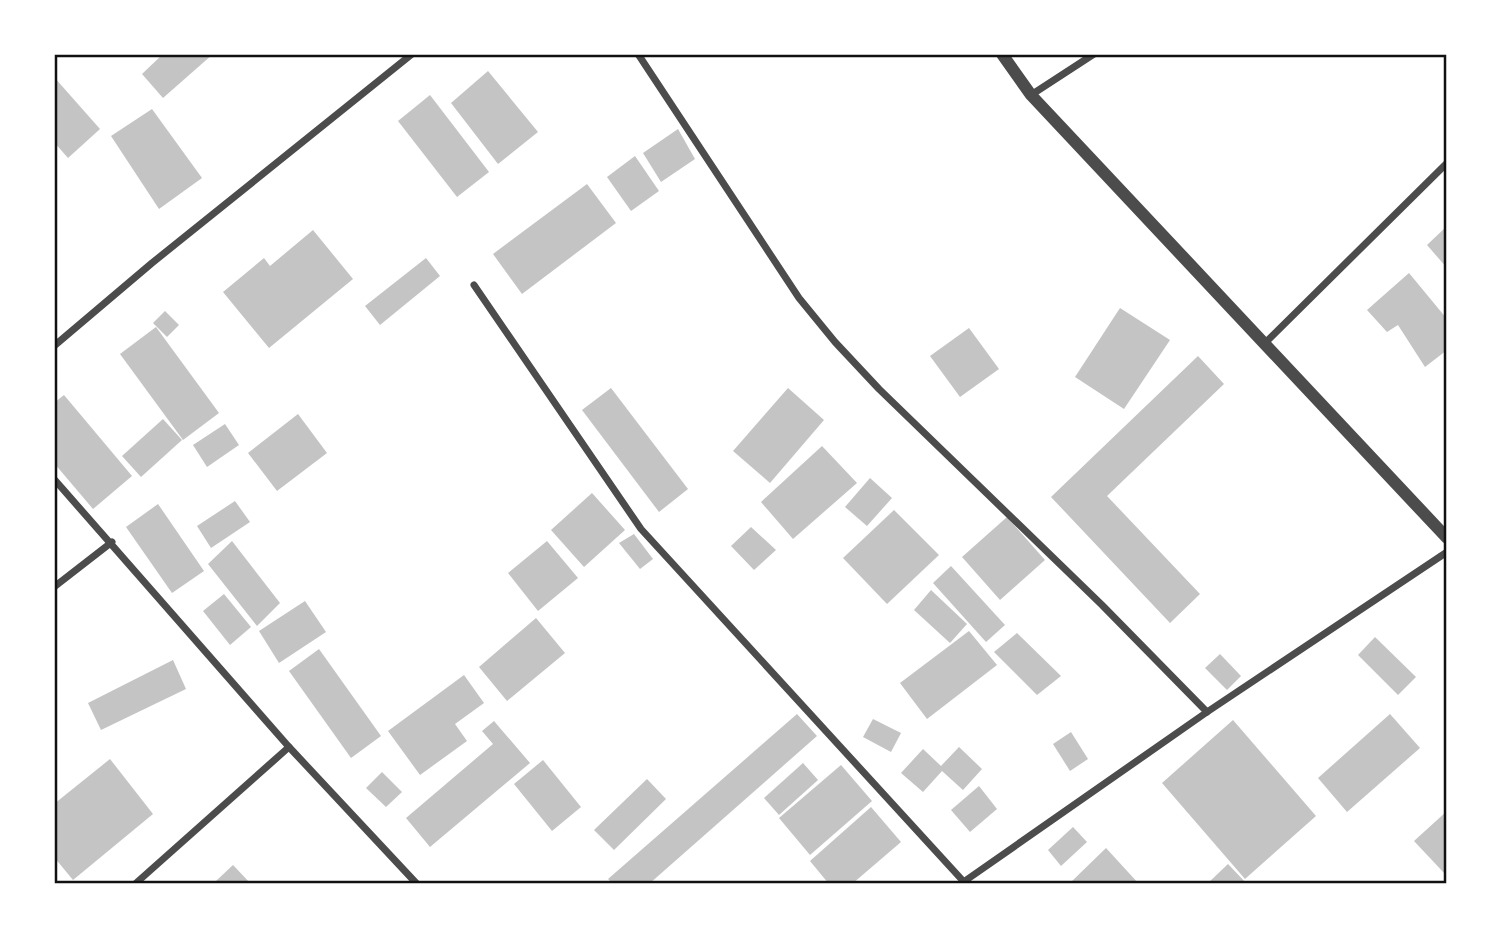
<svg xmlns="http://www.w3.org/2000/svg" width="1501" height="938" font-family="Lato,sans-serif">
	<style>
		.building { fill: #c4c4c4 }
		.lines { fill: none; stroke-linecap: round; stroke-linejoin: round }
		.minor { stroke: #4c4c4c; stroke-width: 7 }
		.tertiary { stroke: #4c4c4c; stroke-width: 12 }
		.neatline { fill: none; stroke: #111; stroke-width: 2.5 }
	</style>
	<rect width="100%" height="100%" fill="#fff"/>
	<g class="building">
		<path d="M163 54H213L163 98 142 74Z"/>
		<path d="M488 71 538 132 498 164 451 103Z"/>
		<path d="M54 77 100 129 68 158 54 142Z"/>
		<path d="M430 95 489 172 457 197 398 121Z"/>
		<path d="M152 109 202 178 159 209 111 136Z"/>
		<path d="M678 129 695 159 661 182 643 153Z"/>
		<path d="M635 156 659 191 631 211 607 177Z"/>
		<path d="M587 184 616 223 522 294 493 254Z"/>
		<path d="M1447 226V268L1427 245Z"/>
		<path d="M313 230 353 279 269 348 223 292 264 258 270 266Z"/>
		<path d="M426 258 440 276 380 325 365 306Z"/>
		<path d="M1409 273 1447 319V350L1425 367 1398 325 1387 332 1367 310Z"/>
		<path d="M1120 308 1170 340 1124 409 1075 377Z"/>
		<path d="M165 311 179 325 167 337 153 323Z"/>
		<path d="M156 327 219 413 183 440 120 354Z"/>
		<path d="M969 328 999 369 960 397 930 356Z"/>
		<path d="M1198 356 1224 384 1107 496 1200 594 1170 623 1051 497Z"/>
		<path d="M611 388 688 489 659 512 582 410Z"/>
		<path d="M788 388 824 420 770 483 733 451Z"/>
		<path d="M64 395 132 476 93 509 54 463V403Z"/>
		<path d="M298 414 327 453 277 491 248 453Z"/>
		<path d="M163 419 182 440 141 477 122 456Z"/>
		<path d="M225 424 239 445 207 467 193 445Z"/>
		<path d="M822 446 857 483 793 539 761 502Z"/>
		<path d="M870 478 892 498 867 526 845 507Z"/>
		<path d="M592 493 625 530 584 567 551 530Z"/>
		<path d="M235 501 250 522 211 548 197 526Z"/>
		<path d="M158 504 204 571 172 593 126 527Z"/>
		<path d="M894 510 939 555 887 604 843 558Z"/>
		<path d="M1007 517 1045 560 1000 600 962 557Z"/>
		<path d="M751 527 776 550 754 570 731 546Z"/>
		<path d="M634 534 653 559 640 569 619 543Z"/>
		<path d="M232 541 280 603 257 626 208 564Z"/>
		<path d="M547 541 578 578 538 611 508 573Z"/>
		<path d="M951 566 1005 625 986 642 933 583Z"/>
		<path d="M931 590 967 624 950 643 914 610Z"/>
		<path d="M224 594 251 627 230 645 203 611Z"/>
		<path d="M305 601 326 632 279 663 259 631Z"/>
		<path d="M536 618 565 653 507 701 479 667Z"/>
		<path d="M969 631 997 665 927 719 900 683Z"/>
		<path d="M1017 633 1061 676 1037 695 994 652Z"/>
		<path d="M1375 637 1416 677 1398 695 1358 655Z"/>
		<path d="M319 649 381 736 351 758 289 671Z"/>
		<path d="M1220 654 1241 676 1227 690 1205 668Z"/>
		<path d="M173 660 186 689 101 730 88 703Z"/>
		<path d="M464 675 484 703 455 724 467 741 420 775 388 731Z"/>
		<path d="M797 714 817 736 649 884H613L608 879Z"/>
		<path d="M1390 714 1420 748 1347 812 1318 778Z"/>
		<path d="M873 719 901 733 891 752 863 737Z"/>
		<path d="M1233 720 1316 816 1245 879 1162 783Z"/>
		<path d="M494 721 530 763 430 847 406 818 493 744 482 731Z"/>
		<path d="M1071 732 1088 759 1070 771 1053 744Z"/>
		<path d="M959 747 982 769 963 790 942 771 923 792 901 773 923 749 941 766Z"/>
		<path d="M110 759 153 814 73 880 54 857V804Z"/>
		<path d="M543 760 581 807 552 831 514 784Z"/>
		<path d="M803 763 818 780 779 815 764 798Z"/>
		<path d="M841 765 872 801 810 855 779 818Z"/>
		<path d="M382 772 402 792 386 807 366 788Z"/>
		<path d="M647 779 666 799 614 850 594 830Z"/>
		<path d="M979 786 997 809 970 832 951 810Z"/>
		<path d="M871 807 901 842 852 884H829L810 861Z"/>
		<path d="M1447 811V872L1445 874 1414 841Z"/>
		<path d="M1073 827 1087 842 1061 866 1048 850Z"/>
		<path d="M1106 848 1139 884H1069Z"/>
		<path d="M1228 864 1247 884H1207Z"/>
		<path d="M233 865 251 884H219L216 881Z"/>
	</g>
	<g class="lines">
		<g class="minor">
			<path d="M638 54 799 298 835 342 879 389 1102 605 1207 712"/>
			<path d="M1031 95 1094 54"/>
			<path d="M474 285 641 529 964 882"/>
			<path d="M1264 344 1447 163"/>
			<path d="M54 346 152 263 412 54"/>
			<path d="M54 479 289 747 417 884"/>
			<path d="M54 587 112 542"/>
			<path d="M962 883 1207 712 1447 552"/>
			<path d="M135 884 289 747"/>
		</g>
		<path class="tertiary" d="M1002 54 1031 95 1447 538"/>
	</g>
	<rect width="1501" height="938" fill="none" stroke="#ffffff" stroke-width="112"/>
	<rect x="56" y="56" width="1389" height="826" class="neatline"/>
</svg>
